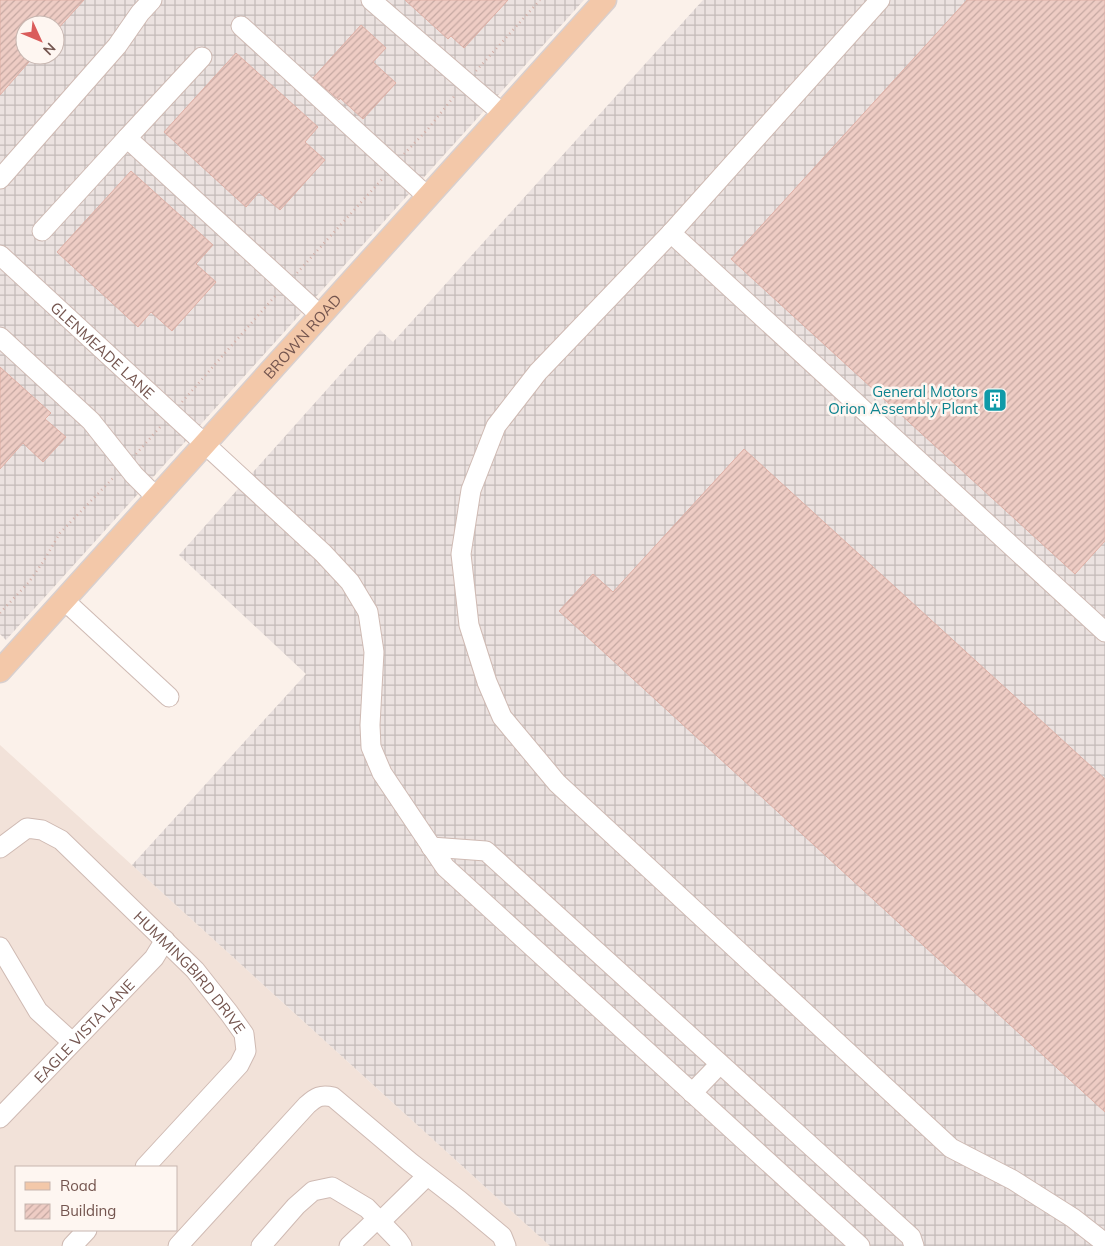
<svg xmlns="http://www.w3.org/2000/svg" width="1105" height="1246" font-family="Mulish,sans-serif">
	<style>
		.residential { fill: #f2e2d9; fill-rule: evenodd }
		.industrial { fill: url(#industrial-grid); fill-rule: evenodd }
		.building { fill: url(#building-hatch); stroke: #dfb0a6 }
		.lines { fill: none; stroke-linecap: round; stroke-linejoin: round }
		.minor-casing { stroke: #cfbab3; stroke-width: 21 }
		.major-casing { stroke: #d8cfce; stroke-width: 25 }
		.path { stroke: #d3afa7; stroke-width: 2.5; stroke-dasharray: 1 4; stroke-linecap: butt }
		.minor { stroke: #fff; stroke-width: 19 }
		.major { stroke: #f3c8a9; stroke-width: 22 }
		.labels { text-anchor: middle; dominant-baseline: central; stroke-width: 5; stroke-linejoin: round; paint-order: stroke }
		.street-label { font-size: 15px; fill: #74554f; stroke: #fef6f1 }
		.culture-label { font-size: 15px; fill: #0d838f; stroke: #fef6f1; text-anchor: end }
	</style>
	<defs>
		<pattern id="industrial-grid" width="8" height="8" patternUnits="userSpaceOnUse" patternTransform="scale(1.25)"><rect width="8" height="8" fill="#ebe2e0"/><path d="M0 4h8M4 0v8" fill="none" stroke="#c3bab8"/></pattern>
		<pattern id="building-hatch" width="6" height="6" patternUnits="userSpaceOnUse" patternTransform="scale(1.25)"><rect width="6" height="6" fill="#eeccc4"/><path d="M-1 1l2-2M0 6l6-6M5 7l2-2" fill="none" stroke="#c5a8a2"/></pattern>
	</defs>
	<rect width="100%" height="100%" fill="#fbf1ea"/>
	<path class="residential" d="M0 745 132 865 550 1246H0ZM16 1167H176V1230H16Z"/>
	<g class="industrial">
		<path d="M0 0H584L6 640 0 634ZM25 25H55V55H25Z"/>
		<path d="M703 0H1105V1246H550L132 865 306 674 179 555 380 330 393 342Z"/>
	</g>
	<g class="building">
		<path d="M0 0H84L55 32V25H25V55H35L0 95Z"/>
		<path d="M405 0H508L464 48 451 36 448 39Z"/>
		<path d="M967 0H1105V541L1075 574 731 259Z"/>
		<path d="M361 25 386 48 373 62 396 83 363 119 340 98 339 100 313 78Z"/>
		<path d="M236 53 318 127 305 142 325 160 280 210 259 192 246 207 164 132Z"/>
		<path d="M131 171 213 245 196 264 216 282 172 331 151 312 138 327 57 252Z"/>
		<path d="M0 367 51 413 45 419 66 437 43 462 23 443 0 469Z"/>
		<path d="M744 449 1105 779V1112L559 611 593 574 613 592Z"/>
	</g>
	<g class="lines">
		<g class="minor-casing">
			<g id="minor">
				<path d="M371 0 503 114"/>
				<path d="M880 0 671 233 538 372 496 426 471 490 461 554 469 625 487 682 502 717 557 783 951 1148 1013 1180 1073 1218 1105 1243"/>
				<path d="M241 26 428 197"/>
				<path d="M202 57 127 138 321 316"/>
				<path d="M0 179 117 46 140 13 152 0"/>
				<path d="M42 231 127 138"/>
				<path d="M671 233 1105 632"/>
				<path id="s1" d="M0 255 323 553 350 582 368 612 374 652 370 725 371 747 382 773 445 867 860 1246"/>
				<path d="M0 337 91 421 134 475 157 498"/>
				<path d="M65 601 169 697"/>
				<path d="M431 847 486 851 911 1237 914 1246"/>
				<path id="s2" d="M0 848 27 828 42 830 61 840 195 970 229 1013 244 1034 246 1051 239 1065 145 1167"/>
				<path d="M0 947 38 1011 72 1042"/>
				<path d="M692 1093 720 1064"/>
				<path id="s3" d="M0 1118 154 958 165 940"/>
				<path d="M380 1222 427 1176"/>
				<path d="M72 1246 87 1230"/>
				<path d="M178 1246 307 1105C316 1097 321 1094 333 1097L410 1162 459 1200 502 1236 506 1246"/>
				<path d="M261 1246 296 1206 313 1191 332 1187 367 1208 398 1240 402 1246"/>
				<path d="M349 1246 377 1219"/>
			</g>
		</g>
		<g class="major-casing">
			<g id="major">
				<path id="s4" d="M0 671 605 0"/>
			</g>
		</g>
		<g class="path">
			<path d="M476 71 540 0"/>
			<path d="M404 154 428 129 456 94"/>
			<path d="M297 273 384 177"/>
			<path d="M182 402 276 295"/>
			<path d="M136 454 162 425"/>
			<path d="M0 613 29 582 43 562 60 533 115 476"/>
		</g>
		<use href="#minor" class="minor"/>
		<use href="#major" class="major"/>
	</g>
	<defs>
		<g id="building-square" transform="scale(1.25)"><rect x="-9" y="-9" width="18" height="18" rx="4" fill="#0f9aa8" stroke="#fef6f1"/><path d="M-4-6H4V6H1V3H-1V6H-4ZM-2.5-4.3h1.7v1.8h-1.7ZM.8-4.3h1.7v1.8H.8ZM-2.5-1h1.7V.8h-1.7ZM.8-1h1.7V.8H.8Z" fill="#fff"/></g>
	</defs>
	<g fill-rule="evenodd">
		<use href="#building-square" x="995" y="400"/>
	</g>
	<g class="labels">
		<g class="street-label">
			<text stroke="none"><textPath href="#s4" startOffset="451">BROWN ROAD</textPath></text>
			<text stroke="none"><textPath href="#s1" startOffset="140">GLENMEADE LANE</textPath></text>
			<text stroke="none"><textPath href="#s2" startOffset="255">HUMMINGBIRD DRIVE</textPath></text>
			<text stroke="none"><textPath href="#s3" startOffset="121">EAGLE VISTA LANE</textPath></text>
		</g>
		<g class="culture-label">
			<text x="978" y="391">General Motors<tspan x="978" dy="17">Orion Assembly Plant</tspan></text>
		</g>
	</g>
	<rect x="15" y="1166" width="162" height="65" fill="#fef6f1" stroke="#c7b6b0"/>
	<rect x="25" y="1182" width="25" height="8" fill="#f3c8a9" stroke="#c7b6b0"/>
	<text x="60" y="1191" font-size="15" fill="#74554f">Road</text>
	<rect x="25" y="1204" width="25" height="15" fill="url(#building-hatch)" stroke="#c7b6b0"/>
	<text x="60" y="1216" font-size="15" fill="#74554f">Building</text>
	<g transform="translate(40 40) rotate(134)"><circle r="24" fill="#fef6f1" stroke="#c7b6b0"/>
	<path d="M0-4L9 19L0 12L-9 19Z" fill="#da5c5b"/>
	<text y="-8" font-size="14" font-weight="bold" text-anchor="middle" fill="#74554f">N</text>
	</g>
</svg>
